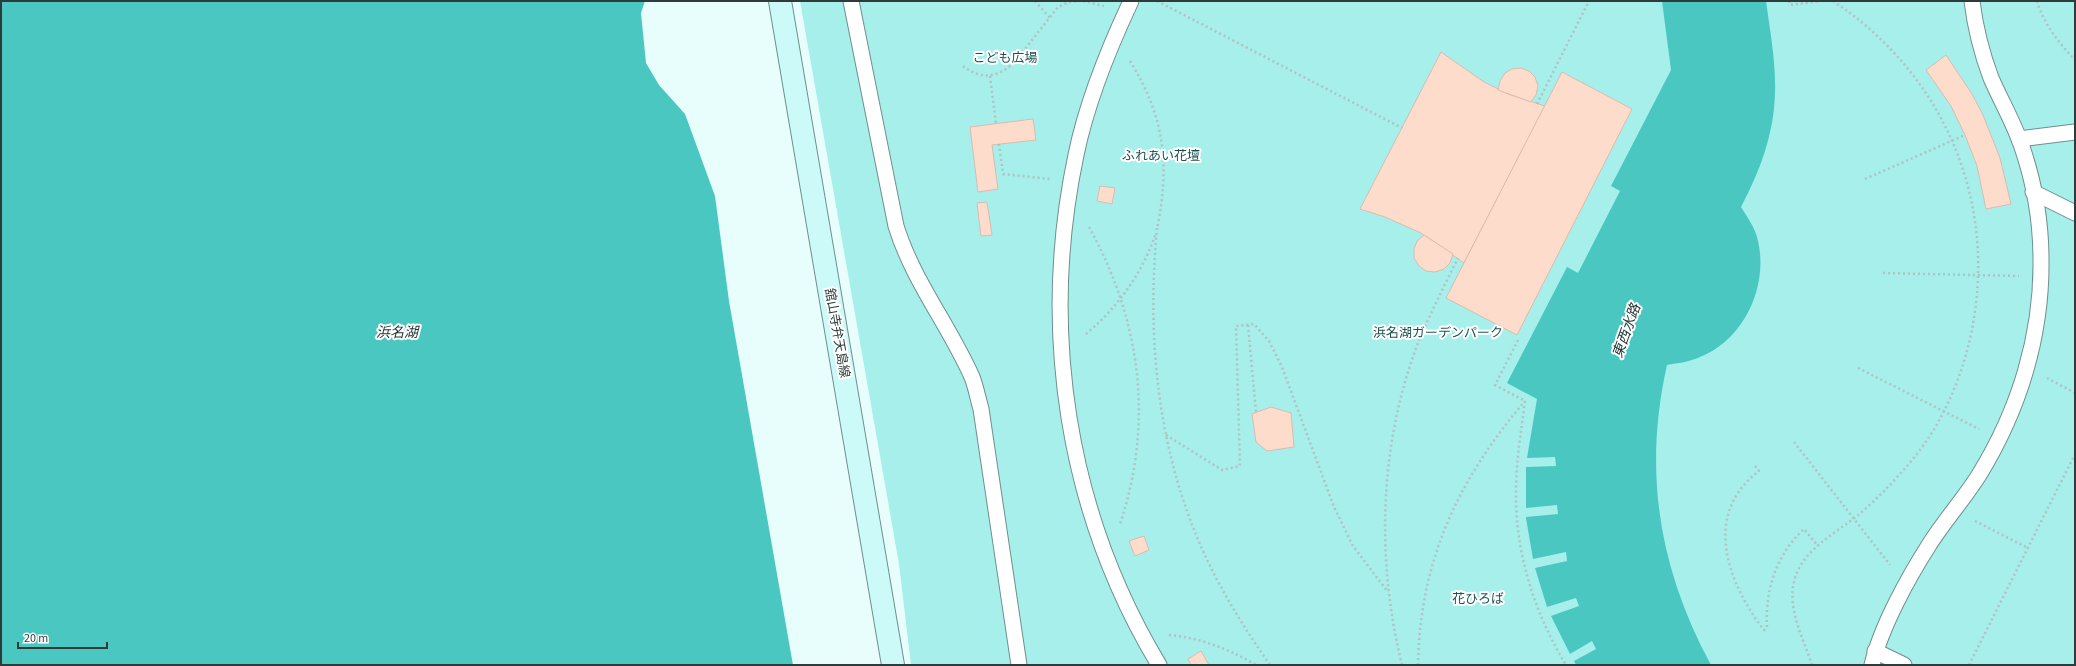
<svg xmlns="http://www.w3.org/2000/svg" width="2076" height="666" font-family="'Source Sans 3','Noto Sans JP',sans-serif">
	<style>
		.green { fill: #a6efeb }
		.water { fill: #4bc7c2 }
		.building { fill: #fddccc; stroke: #d9bcae }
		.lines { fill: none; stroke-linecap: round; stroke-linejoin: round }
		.service-casing { stroke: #6e908e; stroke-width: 17 }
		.secondary-casing { stroke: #6e908e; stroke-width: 24 }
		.path { stroke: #afc3c2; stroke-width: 2.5; stroke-dasharray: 2 3; stroke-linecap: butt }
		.service { stroke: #fff; stroke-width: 15 }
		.secondary { stroke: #cbfaf8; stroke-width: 22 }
		.labels { text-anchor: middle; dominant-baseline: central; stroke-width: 4; stroke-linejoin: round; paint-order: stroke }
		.park-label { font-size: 13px; fill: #1c514f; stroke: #fff }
		.street-label { font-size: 13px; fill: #2d3c3b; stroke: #fff }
		.water-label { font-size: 14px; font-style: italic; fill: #1c3231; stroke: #fff }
	</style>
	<rect width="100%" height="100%" fill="#e8fefc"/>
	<path class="green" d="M800 1H2075V665H911L899 564Z"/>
	<g class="water">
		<path d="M1 1H645L641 13 646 63 659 85 685 114 715 196 729 301 793 665H1Z"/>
		<path d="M1662 1H1766C1770 31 1776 62 1775 93 1774 134 1760 171 1741 207 1747 217 1754 226 1757 237 1770 284 1745 339 1700 357 1689 362 1678 363 1667 365 1643 472 1659 569 1711 665H1576L1574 661 1596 649 1592 641 1570 654 1551 616 1579 606 1576 598 1547 607 1535 568 1567 561 1566 552 1533 559 1526 518V517L1558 514 1557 505 1526 508V467L1556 466 1555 457 1527 458 1537 399 1507 383 1567 267 1578 273 1620 191 1611 186 1671 70Z"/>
	</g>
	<g class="building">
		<path d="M1441 52 1484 82 1508 94 1545 106 1464 263 1421 233 1385 217 1360 209Z"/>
		<path d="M1946 55 1972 94 1983 115 2000 158 2011 204 1986 209 1977 166 1965 135 1951 106 1926 70Z"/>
		<path d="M1521 68 1529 71 1535 77 1538 86 1536 95 1531 102 1498 90 1500 81 1505 73 1512 69Z"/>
		<path d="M1562 72 1632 109 1517 335 1446 298Z"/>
		<path d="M1033 119 1036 140 992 145 998 189 978 192 970 127Z"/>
		<path d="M1100 186 1115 188 1112 204 1097 201Z"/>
		<path d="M987 202 992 235 981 236 977 203Z"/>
		<path d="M1424 235 1453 254 1450 263 1444 269 1435 272 1426 271 1419 266 1414 258V249L1417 241Z"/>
		<path d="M1271 407 1291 413 1294 447 1267 451 1256 442 1252 414Z"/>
		<path d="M1144 536 1149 550 1135 556 1129 541Z"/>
		<path d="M1201 651 1209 665H1191L1188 659Z"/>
	</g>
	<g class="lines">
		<g class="service-casing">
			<g id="service">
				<path d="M851 1 896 226C913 281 949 325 972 377 976 387 978 399 981 409L1019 665"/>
				<path d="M1131 1C1108 50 1087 101 1076 155 1039 330 1067 512 1159 665"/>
				<path d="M2019 139 2075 132"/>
				<path d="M2033 192 2075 213"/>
				<path d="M1875 651 1904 665"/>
				<path d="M1872 665C1881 627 1908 578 1929 545 1944 521 1964 499 1979 475 2019 410 2042 336 2041 260 2041 223 2034 182 2022 147 2014 123 2001 101 1991 78 1982 54 1975 26 1972 1"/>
			</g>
		</g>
		<g class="secondary-casing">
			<path id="secondary" d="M780 1 893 665"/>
		</g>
		<g class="path">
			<path d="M1035 1 1050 18"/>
			<path d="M1083 1 1104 6"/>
			<path d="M1157 1 1402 128"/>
			<path d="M1789 1 1790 5 1820 1"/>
			<path d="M2037 1C2044 24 2058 42 2075 60"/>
			<path d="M1130 61C1165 117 1170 165 1157 229"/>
			<path d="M963 66C981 80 997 78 1014 63L1058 7 1069 2 1080 1"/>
			<path d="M990 76 996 124"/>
			<path d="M1537 104 1589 1"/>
			<path d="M999 144 1003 174 1050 179"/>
			<path d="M1865 179 1965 135"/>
			<path d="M1089 227C1141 321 1154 422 1120 524"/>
			<path d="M1157 228C1146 346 1159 465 1213 572 1230 605 1249 635 1270 665"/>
			<path d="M1883 273 2019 276"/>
			<path d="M1248 325 1256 412"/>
			<path d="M1086 334C1118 307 1142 274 1156 233"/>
			<path d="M1518 340 1495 385 1525 401"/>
			<path d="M1858 368 1979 429"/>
			<path d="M2047 378 2075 393"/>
			<path d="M1525 401C1521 432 1516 461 1516 492 1515 553 1535 614 1566 665"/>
			<path d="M1166 435 1222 470 1240 466 1236 326 1254 324 1269 341 1282 367 1334 507 1353 546 1388 592"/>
			<path d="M1794 442 1890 565"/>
			<path d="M1755 466 1759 471C1702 514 1727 582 1764 630L1767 627C1765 590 1776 555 1804 529L1818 546"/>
			<path d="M1975 521 2028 548"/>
			<path d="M1169 635C1201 638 1229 649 1256 665"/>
			<path d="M1402 665C1376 560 1379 445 1418 343 1430 314 1444 286 1458 258"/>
			<path d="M1418 665C1420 560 1458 480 1525 401"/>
			<path d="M1812 665C1803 637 1786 608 1795 578 1805 546 1841 531 1864 510 1882 494 1898 477 1913 459 1941 425 1960 382 1970 339 2000 206 1946 76 1833 1"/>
			<path d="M1969 665 2075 454"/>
		</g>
		<use href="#service" class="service"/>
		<use href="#secondary" class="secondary"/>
	</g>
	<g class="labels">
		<g class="park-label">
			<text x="1005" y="58">こども広場</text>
			<text x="1161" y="156">ふれあい花壇</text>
			<text x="1438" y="333">浜名湖ガーデンパーク</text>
			<text x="1478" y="599">花ひろば</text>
		</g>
		<g class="street-label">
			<text transform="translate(837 333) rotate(80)">舘山寺弁天島線</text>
		</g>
		<g class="water-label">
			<text transform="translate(1627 331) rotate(-70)">東西水路</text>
			<text x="397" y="333">浜名湖</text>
		</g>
	</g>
	<rect width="2076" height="666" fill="none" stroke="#2d3c3b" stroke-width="4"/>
	<path d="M18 642v6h89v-6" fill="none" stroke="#2d3c3b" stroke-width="2"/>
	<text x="24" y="642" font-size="12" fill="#2d3c3b" stroke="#ffffff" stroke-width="3" paint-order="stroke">20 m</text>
</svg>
